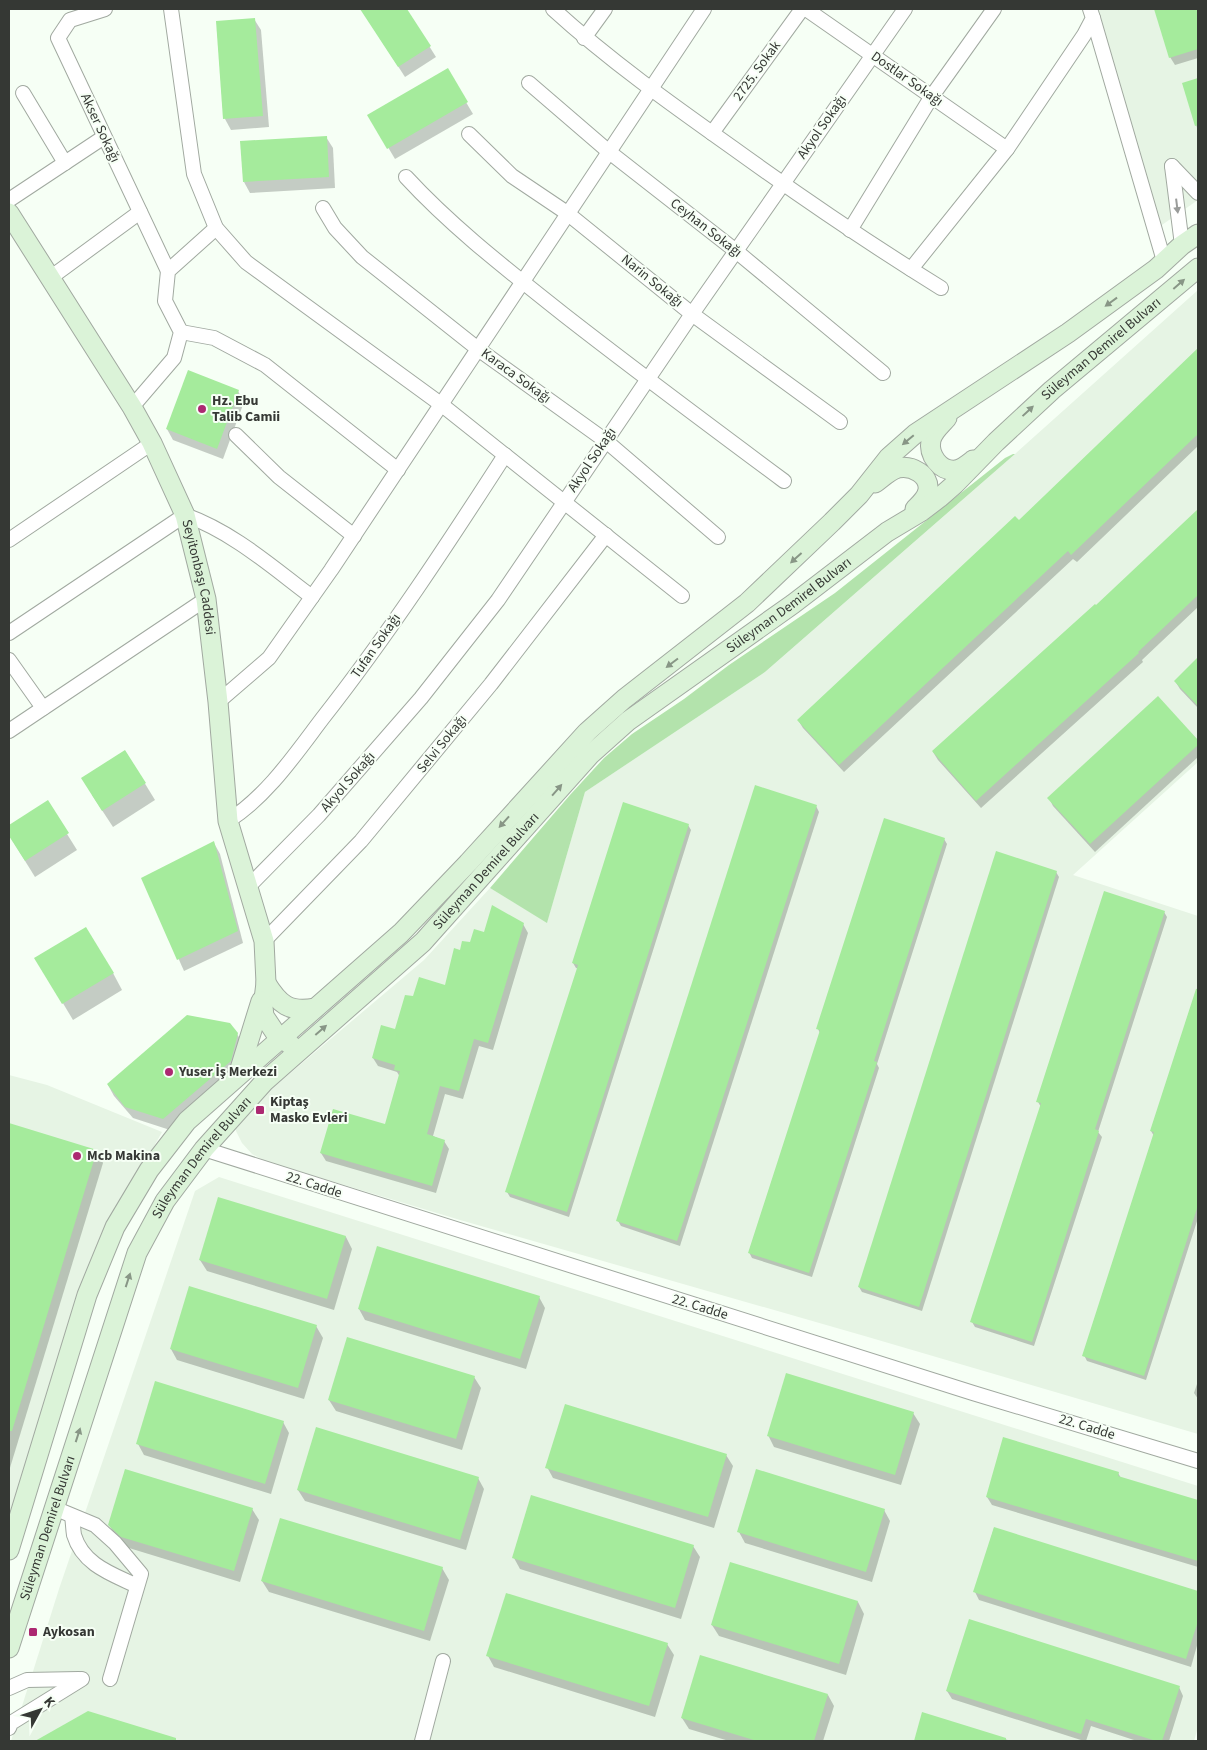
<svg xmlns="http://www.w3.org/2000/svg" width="1207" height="1750" font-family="'Source Sans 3',sans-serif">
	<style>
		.built { fill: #e6f4e4 }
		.green { fill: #b3e3ac }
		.shadow { fill: #0003 }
		.building { fill: #a5eb9c }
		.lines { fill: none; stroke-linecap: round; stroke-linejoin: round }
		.street-casing { stroke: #a1a9a0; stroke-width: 16 }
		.secondary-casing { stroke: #a1a9a0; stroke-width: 21 }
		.street { stroke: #fff; stroke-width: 14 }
		.secondary { stroke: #dbf3d8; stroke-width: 19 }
		.oneway { fill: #9a9c9a }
		.oneway2 { fill: #889686 }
		.poi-dot { fill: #ac2871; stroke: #f6fff5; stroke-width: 2 }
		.labels { text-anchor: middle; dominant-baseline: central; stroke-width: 4; stroke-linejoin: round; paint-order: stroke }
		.street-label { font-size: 14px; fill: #353834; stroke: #f6fff5 }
		.poi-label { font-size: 14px; font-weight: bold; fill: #353834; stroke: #f6fff5; text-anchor: start }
	</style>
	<rect width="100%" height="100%" fill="#f6fff5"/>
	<g class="built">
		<path d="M1093 9H1198V200L1156 229Z"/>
		<path d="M1198 290V762L1073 875 1198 916V1434L868 1337 460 1220 265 1161 252 1154 242 1143 236 1131 235 1123 242 1114 424 960 490 888 547 922 585 792 765 672 1015 454Z"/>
		<path d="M9 1075 47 1085 162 1132 92 1257 9 1517Z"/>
		<path d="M219 1177 1198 1486V1727L1194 1741H11L59 1589 195 1191Z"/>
	</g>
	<path class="green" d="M1013 454H1015L765 672 585 792 547 923 490 888 570 795 604 758 632 734 684 699 729 665 835 593 1005 458Z"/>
	<g class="shadow">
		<path d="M361 9H406L436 57 405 77Z"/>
		<path d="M1156 9H1198V58L1175 65 1170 57Z"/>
		<path d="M254 19 261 30 269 127 231 130 225 119Z"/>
		<path d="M447 70 473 114 395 159 369 115Z"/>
		<path d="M1198 79V131L1184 84Z"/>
		<path d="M326 137 333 148 335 188 250 193 244 182Z"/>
		<path d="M1198 350V446L1077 562 1073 559 844 772 803 728 798 720 1019 522Z"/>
		<path d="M238 391 244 402 223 459 173 440 167 429Z"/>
		<path d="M1198 511V607L1142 660 1143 662 981 808 938 760 933 752 1096 607Z"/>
		<path d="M1198 659V708L1180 689 1175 681Z"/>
		<path d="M1158 698 1198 742V757L1095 852 1053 806 1049 798Z"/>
		<path d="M125 751 155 800 113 827 92 795Z"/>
		<path d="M47 802 77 850 35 877 9 835V826Z"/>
		<path d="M816 806 819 812 680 1246 621 1226 618 1221Z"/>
		<path d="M688 825 691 830 569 1217 510 1197 507 1192 579 969 576 968 573 963Z"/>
		<path d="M944 839 947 844 877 1064 879 1068 812 1277 752 1258 749 1252 820 1033 818 1029Z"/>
		<path d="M214 843 220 854 243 943 184 971 143 879Z"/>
		<path d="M1056 872 1059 877 922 1311 862 1292 859 1287Z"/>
		<path d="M1164 912 1167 917 1098 1132 1102 1137 1034 1346 975 1327 972 1322 1041 1107 1038 1102Z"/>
		<path d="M523 924 528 933 493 1050 479 1046 463 1099 445 1094 433 1136 444 1141 449 1149 436 1193 326 1161 321 1153 386 1125 400 1077 397 1072 378 1066 373 1058 396 1031 414 998 446 986 461 951 485 933Z"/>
		<path d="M36 958 113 973 122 990 73 1020Z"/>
		<path d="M1198 985V1218L1146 1380 1087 1361 1084 1355 1154 1136 1151 1131Z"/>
		<path d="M237 1034 244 1045 237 1072 170 1130 133 1118 114 1096 108 1085Z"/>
		<path d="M9 1124 97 1151 103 1163 9 1471Z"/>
		<path d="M346 1237 352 1249 334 1310 207 1271 200 1260Z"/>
		<path d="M539 1297 545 1308 526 1369 365 1320 359 1309Z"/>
		<path d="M316 1326 323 1338 304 1399 177 1360 171 1349Z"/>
		<path d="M474 1377 481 1388 462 1450 336 1411 329 1400Z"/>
		<path d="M1198 1381V1399L1194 1393Z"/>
		<path d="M913 1413 920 1424 901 1485 774 1447 768 1435Z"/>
		<path d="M283 1422 289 1433 271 1494 144 1455 138 1444Z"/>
		<path d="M726 1455 733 1466 714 1528 553 1478 547 1467Z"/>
		<path d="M1118 1473 1121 1478 1198 1501V1567L992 1505 987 1497Z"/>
		<path d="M478 1478 484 1489 466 1550 305 1501 298 1490Z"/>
		<path d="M252 1509 259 1520 240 1582 129 1548 116 1536 109 1525Z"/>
		<path d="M884 1510 890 1521 872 1582 745 1543 739 1532Z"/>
		<path d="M994 1528 1198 1592V1642L1191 1667 979 1600 975 1592Z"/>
		<path d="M693 1546 700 1557 681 1619 520 1569 514 1558Z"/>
		<path d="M442 1568 449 1580 430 1641 269 1592 262 1581Z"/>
		<path d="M858 1602 864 1614 846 1675 719 1636 712 1625Z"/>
		<path d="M667 1644 674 1655 655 1717 494 1667 488 1656Z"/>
		<path d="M1179 1687 1183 1696 1169 1741H1137L1091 1726 1086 1741H1084L952 1699 947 1691Z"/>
		<path d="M828 1695 834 1706 823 1741H729L689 1729 682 1718Z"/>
		<path d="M88 1713 174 1739 175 1741H37Z"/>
		<path d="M923 1714 1011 1741H915Z"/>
	</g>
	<g class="building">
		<path d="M360 9H407L431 46 398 67Z"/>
		<path d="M1154 9H1198V49L1169 58Z"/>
		<path d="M255 18 263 116 223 119 216 21Z"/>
		<path d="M448 68 468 102 387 149 367 115Z"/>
		<path d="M1198 78V125L1195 126 1182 83Z"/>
		<path d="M327 136 329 177 243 182 240 141Z"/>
		<path d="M1198 348V434L1071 555 1068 551 839 765 797 720 1015 516 1019 520Z"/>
		<path d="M188 370 239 390 217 449 166 429Z"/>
		<path d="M1198 509V595L1138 652 1139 653 976 801 932 751 1095 604 1096 605Z"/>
		<path d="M1198 657V706L1174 681Z"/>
		<path d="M1158 696 1198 740V745L1090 844 1047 798Z"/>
		<path d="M125 750 146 783 102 811 81 778Z"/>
		<path d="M755 785 817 805 677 1241 616 1221Z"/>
		<path d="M48 800 69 833 25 861 9 836V825Z"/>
		<path d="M623 802 689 824 567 1212 505 1192 578 965 572 963Z"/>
		<path d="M884 818 945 838 874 1061 877 1062 809 1273 748 1253 820 1030 816 1029Z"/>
		<path d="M214 841 238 931 177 960 141 878Z"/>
		<path d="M996 851 1057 871 919 1307 858 1287Z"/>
		<path d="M1104 891 1165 911 1095 1129 1099 1131 1032 1342 970 1322 1041 1103 1036 1102Z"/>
		<path d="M492 905 524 923 488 1043 474 1039 459 1091 440 1086 427 1134 445 1140 432 1186 320 1153 333 1109 385 1124 400 1071 394 1070 395 1065 372 1058 381 1025 395 1029 405 995 413 996 419 977 445 985 454 948 460 950 462 941 470 942 474 929 484 932Z"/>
		<path d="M86 927 114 973 62 1004 34 958Z"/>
		<path d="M1196 989H1198V1205L1144 1376 1082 1356 1154 1132 1150 1131Z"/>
		<path d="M187 1015 230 1023 238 1033 231 1061 163 1119 125 1107 107 1084Z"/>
		<path d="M9 1123 97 1150 12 1431H9Z"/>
		<path d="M218 1197 346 1236 327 1299 199 1260Z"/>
		<path d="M377 1246 540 1296 520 1359 358 1309Z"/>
		<path d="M189 1286 317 1325 298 1388 170 1349Z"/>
		<path d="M347 1337 475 1376 456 1439 328 1400Z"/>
		<path d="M786 1373 914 1412 895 1475 767 1436Z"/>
		<path d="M155 1381 284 1421 265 1484 136 1444Z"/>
		<path d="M565 1404 727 1454 708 1517 545 1468Z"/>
		<path d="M316 1427 479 1477 460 1540 297 1490Z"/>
		<path d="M1003 1437 1119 1472 1118 1476 1198 1500V1561L986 1497Z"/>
		<path d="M125 1469 253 1508 234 1571 121 1537 108 1525Z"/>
		<path d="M756 1469 885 1509 866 1572 737 1532Z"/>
		<path d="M531 1495 694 1545 675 1608 512 1558Z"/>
		<path d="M280 1518 443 1567 424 1631 261 1581Z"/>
		<path d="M994 1527 1198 1591V1621L1186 1659 973 1592Z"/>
		<path d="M730 1562 858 1601 839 1664 711 1625Z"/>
		<path d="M506 1593 668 1643 649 1706 486 1656Z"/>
		<path d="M969 1619 1180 1686 1162 1741H1156L1086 1719 1081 1734 946 1691Z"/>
		<path d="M700 1655 828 1694 814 1741H757L681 1718Z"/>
		<path d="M88 1711 176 1738V1741H35Z"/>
		<path d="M922 1712 1006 1738V1741H914Z"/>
	</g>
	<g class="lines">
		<g class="street-casing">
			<g id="street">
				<path d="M105 9 70 20 58 38 168 271"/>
				<path d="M171 9 194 174 216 228 246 262 442 405 682 596"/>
				<path d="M553 9C609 60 671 104 733 148 801 197 870 244 941 288"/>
				<path d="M806 9 1007 149"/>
				<path d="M1093 18 1164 261"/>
				<path d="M584 38 605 9"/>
				<path d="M529 83 608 151 736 251 883 373"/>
				<path d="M23 93 65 163"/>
				<path d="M712 133 802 9"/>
				<path d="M469 134 512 176 567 213 692 314 840 422"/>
				<path d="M1172 166 1182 245"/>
				<path d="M1172 166 1198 193"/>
				<path d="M406 177C453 228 509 271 563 314 636 371 710 426 784 481"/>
				<path d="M9 200 104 137"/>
				<path d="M323 208 335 228 362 257 478 349 606 441 718 537"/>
				<path d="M850 230 932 96 994 9"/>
				<path d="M911 269 1007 149 1084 35 1093 18 1090 9"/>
				<path d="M50 278 140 212"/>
				<path d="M181 332 214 338 265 365 398 470"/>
				<path d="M132 407 174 358 181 332 165 301 168 271 216 228"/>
				<path d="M236 435 279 477 354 536"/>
				<path d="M9 540 152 443"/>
				<path d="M9 633 185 515C233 532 272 567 312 597"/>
				<path d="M9 660 43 708"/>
				<path d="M218 702 269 658 331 570 704 9"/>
				<path d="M9 731 206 599"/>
				<path d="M228 821C267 796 294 756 322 719 388 635 447 545 505 455"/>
				<path d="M248 887 319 815 421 698 498 600 692 314 905 9"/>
				<path d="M264 941 361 841 491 684 606 535"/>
				<path d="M204 1149 973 1393 1198 1461"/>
				<path d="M54 1508 95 1525 115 1543 141 1574 110 1679"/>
				<path d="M72 1516C73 1522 73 1529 74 1535 83 1565 112 1574 137 1586"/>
				<path d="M9 1688 27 1680 79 1679"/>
				<path d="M9 1728 11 1723 82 1679"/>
				<path d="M422 1741 443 1661"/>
			</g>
		</g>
		<g class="secondary-casing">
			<g id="secondary">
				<path id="s1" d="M9 213 132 407 152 443 185 515 206 599 218 702 228 821 264 941 266 983 263 1007 264 1016 276 1034 291 1045"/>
				<path d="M947 418C941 425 933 431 931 440 928 455 940 472 956 470 962 469 968 464 973 460"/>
				<path d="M875 483C882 478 890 470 898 468 912 465 930 475 928 490 927 498 920 504 915 509"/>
				<path d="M266 983C279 1004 289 1013 315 1008"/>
				<path d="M239 1072 261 1001"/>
				<path d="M9 1550 87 1295 115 1227 149 1170 187 1121 401 933 468 863 587 732 624 699 747 603 832 522 859 495 889 457 915 434 1068 333 1156 269 1182 245 1198 234"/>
				<path id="s2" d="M9 1648 137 1253 165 1201 204 1149 265 1081 423 942 590 755 628 721 793 604 887 532 922 511 939 498 955 484 996 442 1052 390 1198 268"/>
			</g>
		</g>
		<use href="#street" class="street"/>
		<use href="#secondary" class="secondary"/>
	</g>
	<defs><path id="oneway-solid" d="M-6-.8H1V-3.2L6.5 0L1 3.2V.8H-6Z" transform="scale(1.25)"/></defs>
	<use class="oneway" href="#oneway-solid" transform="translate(1177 206) rotate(83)"/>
	<g class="oneway2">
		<use href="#oneway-solid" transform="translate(1179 284) rotate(-41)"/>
		<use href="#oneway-solid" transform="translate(1111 302) rotate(144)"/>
		<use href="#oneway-solid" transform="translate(1028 411) rotate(-43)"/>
		<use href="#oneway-solid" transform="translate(908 440) rotate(140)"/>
		<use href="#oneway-solid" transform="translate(796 558) rotate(138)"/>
		<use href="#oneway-solid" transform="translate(672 663) rotate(143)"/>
		<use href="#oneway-solid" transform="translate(557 790) rotate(-49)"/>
		<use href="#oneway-solid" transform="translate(504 822) rotate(132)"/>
		<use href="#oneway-solid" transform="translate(321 1030) rotate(-41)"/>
		<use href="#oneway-solid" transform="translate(128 1280) rotate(-72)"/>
		<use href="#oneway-solid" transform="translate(78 1435) rotate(-72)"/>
	</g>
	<g class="poi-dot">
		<circle cx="202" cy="409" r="5"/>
		<circle cx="169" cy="1072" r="5"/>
		<rect x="255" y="1105" width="10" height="10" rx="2.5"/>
		<circle cx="77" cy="1156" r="5"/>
		<rect x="28" y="1627" width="10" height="10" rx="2.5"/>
	</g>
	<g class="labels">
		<g class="street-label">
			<text transform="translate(757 71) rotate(-54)">2725. Sokak</text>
			<text transform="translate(907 79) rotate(35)">Dostlar Sokağı</text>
			<text transform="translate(822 127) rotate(-55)">Akyol Sokağı</text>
			<text transform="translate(100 128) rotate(65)">Akser Sokağı</text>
			<text transform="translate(706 228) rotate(38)">Ceyhan Sokağı</text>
			<text transform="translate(652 281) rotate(39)">Narin Sokağı</text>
			<text stroke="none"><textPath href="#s2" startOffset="1746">Süleyman Demirel Bulvarı</textPath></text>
			<text transform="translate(516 376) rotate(36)">Karaca Sokağı</text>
			<text transform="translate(592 460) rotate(-56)">Akyol Sokağı</text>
			<text stroke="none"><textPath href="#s1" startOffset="414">Seyitonbaşı Caddesi</textPath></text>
			<text stroke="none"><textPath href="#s2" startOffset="1341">Süleyman Demirel Bulvarı</textPath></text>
			<text transform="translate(376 646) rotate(-55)">Tufan Sokağı</text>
			<text transform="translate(442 744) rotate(-51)">Selvi Sokağı</text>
			<text transform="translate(348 782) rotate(-49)">Akyol Sokağı</text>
			<text stroke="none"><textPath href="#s2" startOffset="936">Süleyman Demirel Bulvarı</textPath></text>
			<text stroke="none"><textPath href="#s2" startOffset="531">Süleyman Demirel Bulvarı</textPath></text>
			<text transform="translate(314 1185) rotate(18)">22. Cadde</text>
			<text transform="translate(700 1307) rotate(17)">22. Cadde</text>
			<text transform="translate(1087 1427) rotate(17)">22. Cadde</text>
			<text stroke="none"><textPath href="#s2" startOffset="126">Süleyman Demirel Bulvarı</textPath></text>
		</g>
		<g class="poi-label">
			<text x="212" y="401">Hz. Ebu<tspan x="212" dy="16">Talib Camii</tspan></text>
			<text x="179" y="1072">Yuser İş Merkezi</text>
			<text x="270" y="1102">Kiptaş<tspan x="270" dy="16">Masko Evleri</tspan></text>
			<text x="87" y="1156">Mcb Makina</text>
			<text x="43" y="1632">Aykosan</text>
		</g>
	</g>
	<rect width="1207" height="1750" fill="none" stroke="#353834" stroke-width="20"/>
	<g transform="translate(40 1710) rotate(50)" stroke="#f6fff5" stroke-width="4" paint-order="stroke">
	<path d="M0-4L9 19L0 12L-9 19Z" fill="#353834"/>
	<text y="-8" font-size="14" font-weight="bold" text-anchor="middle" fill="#353834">K</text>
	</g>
</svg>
